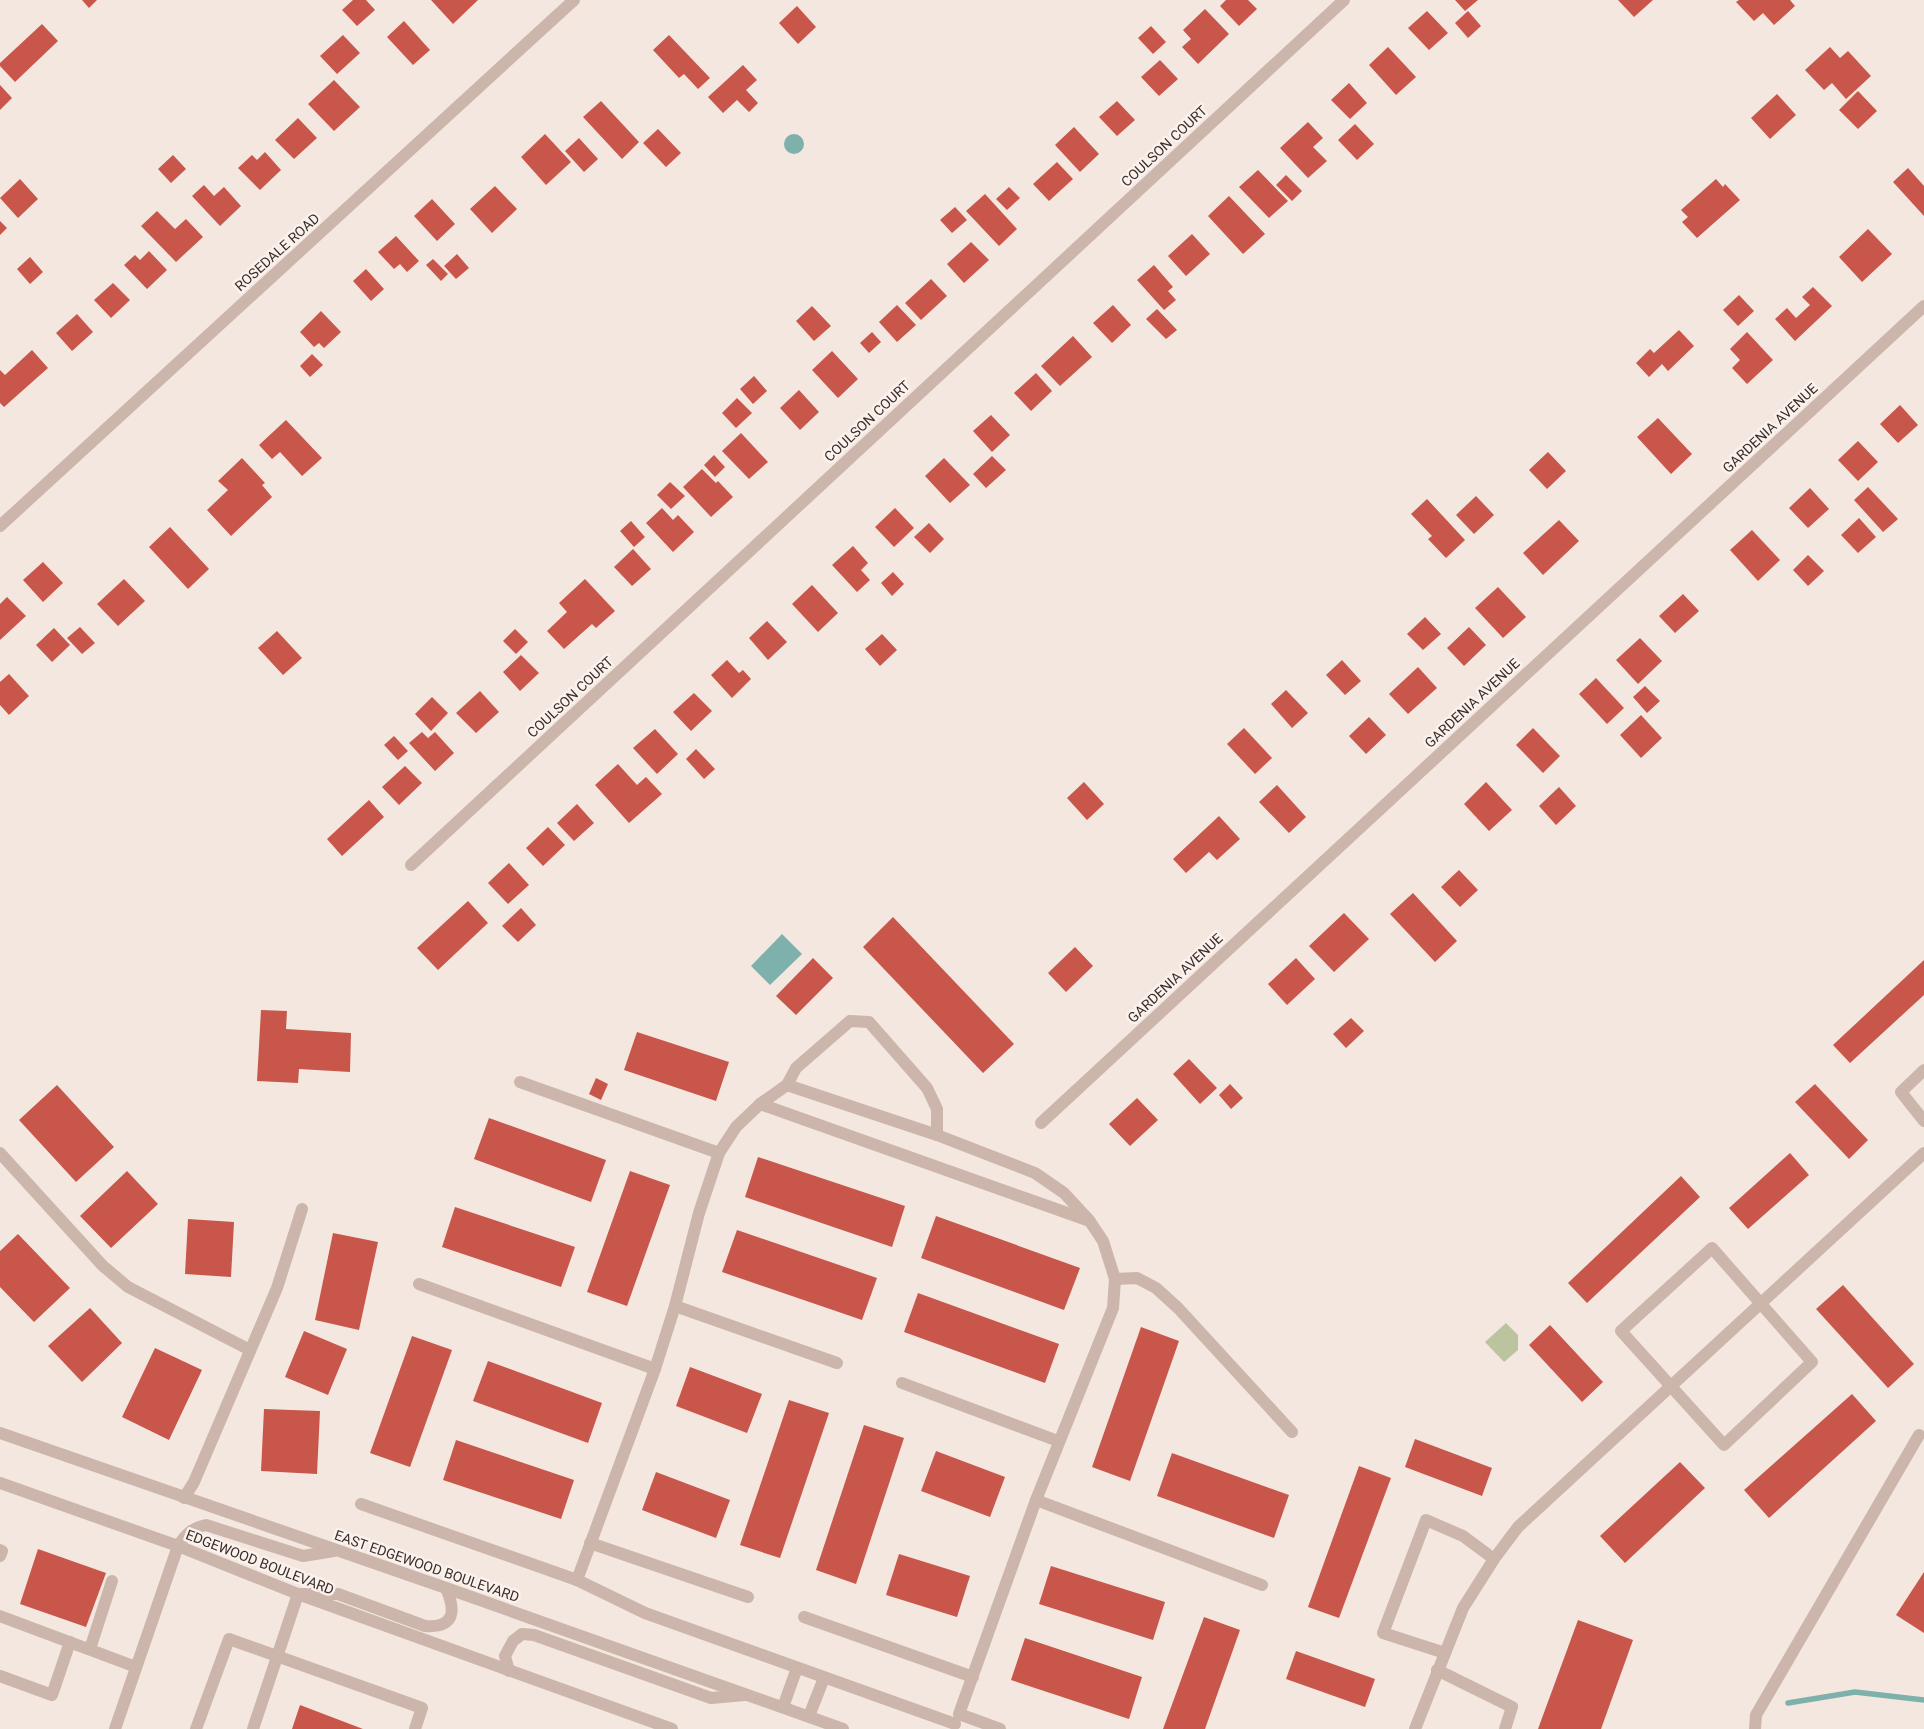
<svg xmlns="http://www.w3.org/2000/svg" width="1924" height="1729" font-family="Roboto,sans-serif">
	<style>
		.green { fill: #bcc39f }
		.water { fill: #7eb1ac }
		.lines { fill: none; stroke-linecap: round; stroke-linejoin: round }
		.stream { stroke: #7eb1ac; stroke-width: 5.5 }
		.building { fill: #c8564a }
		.minor { stroke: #ccb5ab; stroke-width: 12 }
		.labels { text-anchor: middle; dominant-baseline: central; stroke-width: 5; stroke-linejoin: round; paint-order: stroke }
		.street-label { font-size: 14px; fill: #3a2d2a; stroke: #fbf2ed }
	</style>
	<rect width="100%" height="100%" fill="#f4e7e0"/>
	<path class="green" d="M1506 1323 1518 1335V1350L1504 1362 1485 1342Z"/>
	<g class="water">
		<circle cx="794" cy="144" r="10"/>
		<path d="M782 934 802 954 770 985 751 966Z"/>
	</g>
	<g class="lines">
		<path class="stream" d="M1788 1703 1855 1692 1924 1700"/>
	</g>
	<g class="building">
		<path d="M82 0H97L89 8Z"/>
		<path d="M353 0H366L375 10 357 26 342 10Z"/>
		<path d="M431 0H478L453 24Z"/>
		<path d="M1226 0H1248L1257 9 1239 26 1220 6Z"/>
		<path d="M1455 0H1478L1465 11Z"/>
		<path d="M1618 0H1653L1634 17Z"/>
		<path d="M1739 0H1790L1795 6 1774 25 1763 13 1754 21 1736 2Z"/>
		<path d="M797 6 816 27 798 44 779 23Z"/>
		<path d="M1205 9 1229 34 1198 64 1182 47 1191 39 1183 30Z"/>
		<path d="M1427 11 1448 33 1429 50 1408 28Z"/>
		<path d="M1468 11 1481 26 1468 38 1455 23Z"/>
		<path d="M404 21 430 50 413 65 387 37Z"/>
		<path d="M42 24 58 41 15 82 0 66V63Z"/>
		<path d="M1151 26 1166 42 1153 54 1138 38Z"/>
		<path d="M343 35 360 53 337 74 320 56Z"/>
		<path d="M669 35 710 78 698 89 684 74 679 78 653 50Z"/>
		<path d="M1388 47 1416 77 1396 95 1369 65Z"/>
		<path d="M1830 47 1840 58 1848 51 1871 76 1846 99 1832 83 1824 90 1805 70Z"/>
		<path d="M1160 60 1178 79 1159 96 1141 77Z"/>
		<path d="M743 65 757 80 746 90 758 103 749 112 737 100 723 113 708 97Z"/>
		<path d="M334 80 360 107 334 131 308 104Z"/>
		<path d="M1349 83 1367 103 1350 119 1331 100Z"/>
		<path d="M0 85 12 98 0 110Z"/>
		<path d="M1858 91 1877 111 1858 129 1839 110Z"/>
		<path d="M1777 94 1796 115 1770 139 1751 118Z"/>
		<path d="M601 101 639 142 622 159 583 117Z"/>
		<path d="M1117 101 1135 120 1117 136 1099 117Z"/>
		<path d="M298 118 317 138 294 159 275 140Z"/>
		<path d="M1308 122 1323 138 1313 147 1327 161 1308 178 1280 148Z"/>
		<path d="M1355 124 1374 144 1357 160 1338 140Z"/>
		<path d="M1074 127 1099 154 1080 172 1055 145Z"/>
		<path d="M658 129 681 153 666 167 643 143Z"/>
		<path d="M545 134 571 162 546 185 521 157Z"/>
		<path d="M579 138 598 159 584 172 565 151Z"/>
		<path d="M265 152 281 170 260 190 238 168 252 155 257 160Z"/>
		<path d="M173 155 186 169 171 183 158 169Z"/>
		<path d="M1057 162 1073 179 1049 201 1033 184Z"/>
		<path d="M1908 168 1924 186V216L1893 182Z"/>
		<path d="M1258 170 1288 201 1269 218 1239 187Z"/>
		<path d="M1286 175 1302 191 1292 201 1276 185Z"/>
		<path d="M20 179 38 199 18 218 0 198Z"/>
		<path d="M1716 179 1723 187 1725 184 1740 200 1697 238 1682 222 1688 217 1681 210Z"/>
		<path d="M204 185 214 196 224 187 241 206 220 226 192 196Z"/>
		<path d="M495 186 517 209 492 233 470 209Z"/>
		<path d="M1009 187 1020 198 1007 210 996 199Z"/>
		<path d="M985 194 1017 229 999 246 966 211Z"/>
		<path d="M1229 196 1265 234 1243 254 1208 216Z"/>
		<path d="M432 199 455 224 437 241 414 216Z"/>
		<path d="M955 207 967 220 952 233 940 220Z"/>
		<path d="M157 211 175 229 186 219 203 237 176 262 141 226Z"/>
		<path d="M0 221 7 228 0 235Z"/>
		<path d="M1868 229 1892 254 1862 282 1839 257Z"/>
		<path d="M1192 234 1210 254 1186 276 1168 256Z"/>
		<path d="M396 236 419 261 407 272 400 264 394 269 378 252Z"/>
		<path d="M971 242 989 260 964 283 947 264Z"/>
		<path d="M149 251 167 270 147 289 124 265 135 255 140 260Z"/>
		<path d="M457 254 469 268 456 279 444 266Z"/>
		<path d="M30 257 43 272 30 284 17 269Z"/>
		<path d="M433 259 448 274 441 281 426 265Z"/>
		<path d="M1154 265 1173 287 1168 291 1176 300 1164 310 1137 280Z"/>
		<path d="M366 269 384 289 371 301 353 281Z"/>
		<path d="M931 279 947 296 921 320 905 303Z"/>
		<path d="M113 283 130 300 111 318 94 300Z"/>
		<path d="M1813 287 1832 306 1795 341 1775 319 1787 308 1796 318 1810 305 1802 297Z"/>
		<path d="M1739 295 1754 311 1738 326 1723 310Z"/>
		<path d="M897 305 916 325 897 342 879 322Z"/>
		<path d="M1113 305 1131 325 1112 343 1093 323Z"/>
		<path d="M812 306 831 326 814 341 796 321Z"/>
		<path d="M1157 309 1177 330 1166 339 1146 319Z"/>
		<path d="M321 311 341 332 324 348 319 343 314 347 300 332Z"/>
		<path d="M77 314 93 332 72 351 56 333Z"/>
		<path d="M1679 330 1694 346 1668 371 1662 364 1649 377 1636 363 1650 349 1654 353Z"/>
		<path d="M872 332 881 342 869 353 860 343Z"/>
		<path d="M1747 332 1773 360 1747 384 1732 368 1740 360 1730 349Z"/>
		<path d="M1073 336 1092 357 1060 386 1041 366Z"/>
		<path d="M32 350 48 368 4 407 0 403V370L5 375Z"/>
		<path d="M832 351 858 379 838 398 812 370Z"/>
		<path d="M312 354 323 365 310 377 300 366Z"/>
		<path d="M1036 373 1052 391 1031 411 1014 393Z"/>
		<path d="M754 376 767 391 753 404 740 389Z"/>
		<path d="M799 390 819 412 800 430 780 408Z"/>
		<path d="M737 398 752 413 736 428 722 413Z"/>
		<path d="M1900 405 1918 425 1898 443 1880 424Z"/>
		<path d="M991 415 1010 435 992 452 973 431Z"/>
		<path d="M1658 418 1692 454 1671 474 1637 437Z"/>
		<path d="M286 420 322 458 302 476 280 452 272 459 259 445Z"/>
		<path d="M741 433 768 462 749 479 722 451Z"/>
		<path d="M1858 441 1878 462 1858 481 1838 460Z"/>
		<path d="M1548 452 1566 471 1547 489 1529 470Z"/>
		<path d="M714 455 725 467 715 477 704 465Z"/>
		<path d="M992 456 1006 470 986 488 973 474Z"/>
		<path d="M242 458 265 483 262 485 272 497 231 536 207 510 228 490 218 481Z"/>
		<path d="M944 458 970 485 950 503 925 476Z"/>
		<path d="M702 469 716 483 718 481 733 497 711 517 683 487Z"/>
		<path d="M670 482 685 496 671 509 657 495Z"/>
		<path d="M1868 487 1898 519 1883 532 1854 500Z"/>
		<path d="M1810 488 1829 509 1808 528 1789 508Z"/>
		<path d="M1476 496 1494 515 1474 534 1456 515Z"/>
		<path d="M1427 499 1465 540 1446 558 1428 539 1432 536 1411 514Z"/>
		<path d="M662 508 673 520 678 515 694 532 673 552 646 523Z"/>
		<path d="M895 508 914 528 894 547 875 527Z"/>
		<path d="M1859 518 1876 537 1858 553 1841 535Z"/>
		<path d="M1559 520 1579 541 1543 575 1523 553Z"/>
		<path d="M631 521 645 537 634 547 620 531Z"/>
		<path d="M929 523 944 539 930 553 914 537Z"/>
		<path d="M170 527 209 569 188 589 149 547Z"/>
		<path d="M1752 530 1780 560 1758 581 1730 550Z"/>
		<path d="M853 546 868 563 861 570 870 580 857 592 832 565Z"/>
		<path d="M633 549 651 569 632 586 614 567Z"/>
		<path d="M1808 555 1824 571 1808 586 1793 570Z"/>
		<path d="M43 562 63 583 43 602 23 580Z"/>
		<path d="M893 572 904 584 892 596 881 583Z"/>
		<path d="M124 579 145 601 118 626 97 604Z"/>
		<path d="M585 579 615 611 596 628 592 624 564 649 547 631 567 612 559 603Z"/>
		<path d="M812 585 838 613 818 632 792 604Z"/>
		<path d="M1498 587 1526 617 1503 638 1475 608Z"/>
		<path d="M1683 594 1699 611 1675 633 1659 616Z"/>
		<path d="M7 597 26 616 0 640V604Z"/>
		<path d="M1425 617 1441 634 1423 650 1407 634Z"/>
		<path d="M767 621 787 642 768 660 749 638Z"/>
		<path d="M80 627 95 643 82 654 67 638Z"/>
		<path d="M1469 627 1486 645 1464 666 1447 648Z"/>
		<path d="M54 628 70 645 52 662 36 645Z"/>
		<path d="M515 629 528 642 516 654 503 641Z"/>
		<path d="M277 631 302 658 283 675 258 648Z"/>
		<path d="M882 634 897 650 880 666 865 649Z"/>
		<path d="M1640 638 1662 661 1638 684 1616 660Z"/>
		<path d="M521 655 539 673 520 691 503 672Z"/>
		<path d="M727 660 739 673 743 670 751 679 732 698 711 675Z"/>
		<path d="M1342 660 1361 681 1345 695 1326 675Z"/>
		<path d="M1418 667 1437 688 1408 714 1389 694Z"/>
		<path d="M9 674 29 696 9 715 0 705V682Z"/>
		<path d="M1596 678 1624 708 1607 724 1579 694Z"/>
		<path d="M1645 686 1660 701 1647 713 1633 697Z"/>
		<path d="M1286 690 1308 713 1292 728 1271 704Z"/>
		<path d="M480 691 499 712 476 733 456 713Z"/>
		<path d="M694 693 712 711 691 731 673 712Z"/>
		<path d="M432 697 448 713 431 731 415 714Z"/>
		<path d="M1641 715 1662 738 1641 758 1620 735Z"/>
		<path d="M1369 717 1386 735 1366 754 1349 736Z"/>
		<path d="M1244 728 1272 758 1255 774 1227 744Z"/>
		<path d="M1533 728 1560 756 1543 773 1516 745Z"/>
		<path d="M655 729 678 754 657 774 633 748Z"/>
		<path d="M422 732 428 738 435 732 454 753 435 771 409 743Z"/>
		<path d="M394 736 408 751 398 760 384 745Z"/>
		<path d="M696 749 715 769 704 779 686 759Z"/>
		<path d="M618 764 637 785 646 777 662 794 629 823 595 785Z"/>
		<path d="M405 766 422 783 399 805 382 787Z"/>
		<path d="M1084 782 1104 804 1087 820 1067 798Z"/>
		<path d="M1486 782 1512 810 1489 831 1464 804Z"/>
		<path d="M1277 785 1306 817 1289 833 1259 802Z"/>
		<path d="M1559 787 1576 806 1556 825 1539 806Z"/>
		<path d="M369 800 384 817 342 856 327 839Z"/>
		<path d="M577 804 594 823 574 841 557 823Z"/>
		<path d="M1219 816 1240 839 1217 860 1209 852 1186 873 1173 859Z"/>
		<path d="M548 827 565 845 543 866 526 848Z"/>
		<path d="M509 863 529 885 508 904 488 883Z"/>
		<path d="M1459 870 1478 890 1460 907 1441 887Z"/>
		<path d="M1413 893 1457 941 1435 962 1390 914Z"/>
		<path d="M468 901 488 923 438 970 417 948Z"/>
		<path d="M521 908 536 925 518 942 502 926Z"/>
		<path d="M1344 913 1369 939 1334 972 1309 946Z"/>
		<path d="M893 917 1014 1044 983 1073 863 947Z"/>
		<path d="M1075 947 1093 966 1066 992 1048 973Z"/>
		<path d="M813 958 833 978 796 1015 776 996Z"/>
		<path d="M1296 958 1315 979 1287 1005 1268 984Z"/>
		<path d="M1924 960V995L1850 1063 1833 1045Z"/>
		<path d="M261 1010 287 1011 286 1029 351 1033 350 1072 299 1069 298 1083 257 1081Z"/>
		<path d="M1351 1018 1364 1031 1346 1048 1333 1034Z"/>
		<path d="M637 1032 729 1062 716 1101 624 1070Z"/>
		<path d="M1189 1059 1217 1088 1200 1104 1173 1074Z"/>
		<path d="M596 1078 608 1084 601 1100 589 1094Z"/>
		<path d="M1230 1084 1243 1098 1231 1109 1219 1095Z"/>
		<path d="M1815 1084 1868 1140 1849 1159 1795 1102Z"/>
		<path d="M57 1085 114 1147 76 1182 19 1120Z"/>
		<path d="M1137 1098 1158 1120 1130 1146 1109 1124Z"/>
		<path d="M489 1118 606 1160 591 1202 474 1159Z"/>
		<path d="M1790 1153 1809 1175 1748 1229 1729 1208Z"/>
		<path d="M758 1157 905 1206 892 1247 745 1197Z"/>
		<path d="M127 1171 158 1204 111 1248 80 1216Z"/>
		<path d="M630 1171 670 1185 627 1306 587 1292Z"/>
		<path d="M1681 1176 1700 1197 1587 1303 1568 1283Z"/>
		<path d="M455 1207 575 1247 561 1287 442 1247Z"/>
		<path d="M936 1216 1080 1268 1064 1310 921 1258Z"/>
		<path d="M188 1219 234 1222 231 1277 185 1274Z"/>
		<path d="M737 1230 877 1278 862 1320 722 1272Z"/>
		<path d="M333 1233 378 1242 359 1330 315 1320Z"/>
		<path d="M18 1234 70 1288 34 1322 0 1287V1251Z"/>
		<path d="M1843 1285 1914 1364 1888 1388 1816 1309Z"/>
		<path d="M918 1293 1059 1344 1045 1383 904 1332Z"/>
		<path d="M90 1308 122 1343 82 1382 48 1346Z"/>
		<path d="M1550 1325 1603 1382 1582 1402 1529 1345Z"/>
		<path d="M1141 1327 1179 1341 1130 1481 1092 1467Z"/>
		<path d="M304 1331 347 1349 328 1395 285 1377Z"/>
		<path d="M412 1336 452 1350 410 1467 370 1453Z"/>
		<path d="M155 1348 202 1370 169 1440 122 1417Z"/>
		<path d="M488 1361 602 1403 588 1443 473 1401Z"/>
		<path d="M690 1367 762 1394 747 1433 676 1406Z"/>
		<path d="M1852 1394 1876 1421 1769 1518 1744 1490Z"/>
		<path d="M789 1400 829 1413 780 1558 740 1545Z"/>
		<path d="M264 1409 320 1411 317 1474 261 1471Z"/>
		<path d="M864 1425 904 1438 856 1584 816 1570Z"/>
		<path d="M1415 1439 1492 1468 1482 1496 1405 1467Z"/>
		<path d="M456 1440 574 1480 561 1519 443 1480Z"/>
		<path d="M936 1451 1005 1477 990 1517 921 1491Z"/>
		<path d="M1172 1453 1289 1495 1274 1538 1157 1496Z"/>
		<path d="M1680 1462 1705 1488 1625 1563 1600 1536Z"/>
		<path d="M1359 1466 1391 1478 1339 1618 1308 1607Z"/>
		<path d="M656 1472 730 1500 716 1538 642 1510Z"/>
		<path d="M38 1549 106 1573 86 1627 20 1604Z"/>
		<path d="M899 1554 970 1576 957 1617 886 1595Z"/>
		<path d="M1051 1566 1165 1602 1153 1640 1039 1604Z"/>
		<path d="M1924 1572V1633L1896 1615Z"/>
		<path d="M1204 1617 1240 1630 1205 1729H1163Z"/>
		<path d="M1578 1620 1633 1640 1601 1729H1538Z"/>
		<path d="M1025 1638 1142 1677 1129 1719 1011 1680Z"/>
		<path d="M1296 1651 1375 1679 1365 1707 1286 1679Z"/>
		<path d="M300 1705 363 1729H292Z"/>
	</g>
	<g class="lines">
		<g class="minor">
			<path d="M0 526 574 0"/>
			<path d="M411 865 1344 0"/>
			<path d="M1924 1070 1901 1092 1924 1121"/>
			<path d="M520 1082 719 1153"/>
			<path d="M787 1085 796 1068 850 1021 869 1022 927 1088 937 1109V1135"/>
			<path d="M760 1104 1087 1220"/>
			<path d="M1041 1123 1924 306"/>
			<path d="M0 1153 103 1266 128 1287 250 1350"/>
			<path d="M1712 1248 1812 1362 1724 1445 1621 1331Z"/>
			<path d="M1115 1279 1137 1278 1156 1288 1178 1308 1292 1432"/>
			<path d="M419 1284 655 1369"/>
			<path d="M675 1306 837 1363"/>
			<path d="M902 1383 1058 1441"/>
			<path d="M0 1433 446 1588 843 1729"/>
			<path d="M0 1483 178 1546 298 1594 672 1729"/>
			<path d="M184 1498 194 1482 277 1288 302 1209"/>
			<path d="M1036 1500 1262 1585"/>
			<path d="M361 1504 577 1580"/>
			<path d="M590 1543 748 1597"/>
			<path d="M0 1550 2 1551 0 1556"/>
			<path d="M0 1616 136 1667"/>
			<path d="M804 1617 973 1677"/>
			<path d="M90 1649 112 1581"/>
			<path d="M1445 1653 1383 1633 1426 1520 1463 1536 1494 1559"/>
			<path d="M1437 1670 1512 1707 1505 1729"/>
			<path d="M509 1671 505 1656 513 1641 522 1634 534 1635 711 1698 745 1695"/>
			<path d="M0 1676 52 1695 70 1642"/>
			<path d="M783 1707 797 1668"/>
			<path d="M809 1716 824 1678"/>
			<path d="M955 1724 645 1613 577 1580 655 1369 675 1306 699 1213 719 1153 736 1127 760 1104 787 1085 937 1135 1035 1173 1064 1193 1089 1220 1103 1241 1115 1279 1113 1308 1036 1500 959 1714 1000 1729"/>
			<path d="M115 1729 178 1546C186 1534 192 1528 206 1525L303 1556 334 1551"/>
			<path d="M196 1729 229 1639 422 1708 415 1729"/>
			<path d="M253 1729 298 1594H338L425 1626C455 1628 456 1611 446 1588"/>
			<path d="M1415 1729 1463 1608 1494 1559 1518 1527 1924 1153"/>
			<path d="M1755 1729 1756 1715 1919 1435"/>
		</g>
	</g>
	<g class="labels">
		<g class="street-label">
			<text transform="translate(1164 146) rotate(-43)">COULSON COURT</text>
			<text transform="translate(277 252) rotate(-42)">ROSEDALE ROAD</text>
			<text transform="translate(867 421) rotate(-43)">COULSON COURT</text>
			<text transform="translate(1770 428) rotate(-43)">GARDENIA AVENUE</text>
			<text transform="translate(570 697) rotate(-43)">COULSON COURT</text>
			<text transform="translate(1472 703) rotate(-43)">GARDENIA AVENUE</text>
			<text transform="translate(1175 978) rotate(-43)">GARDENIA AVENUE</text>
			<text transform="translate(260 1562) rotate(21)">EDGEWOOD BOULEVARD</text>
			<text transform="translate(427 1566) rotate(19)">EAST EDGEWOOD BOULEVARD</text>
		</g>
	</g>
</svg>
